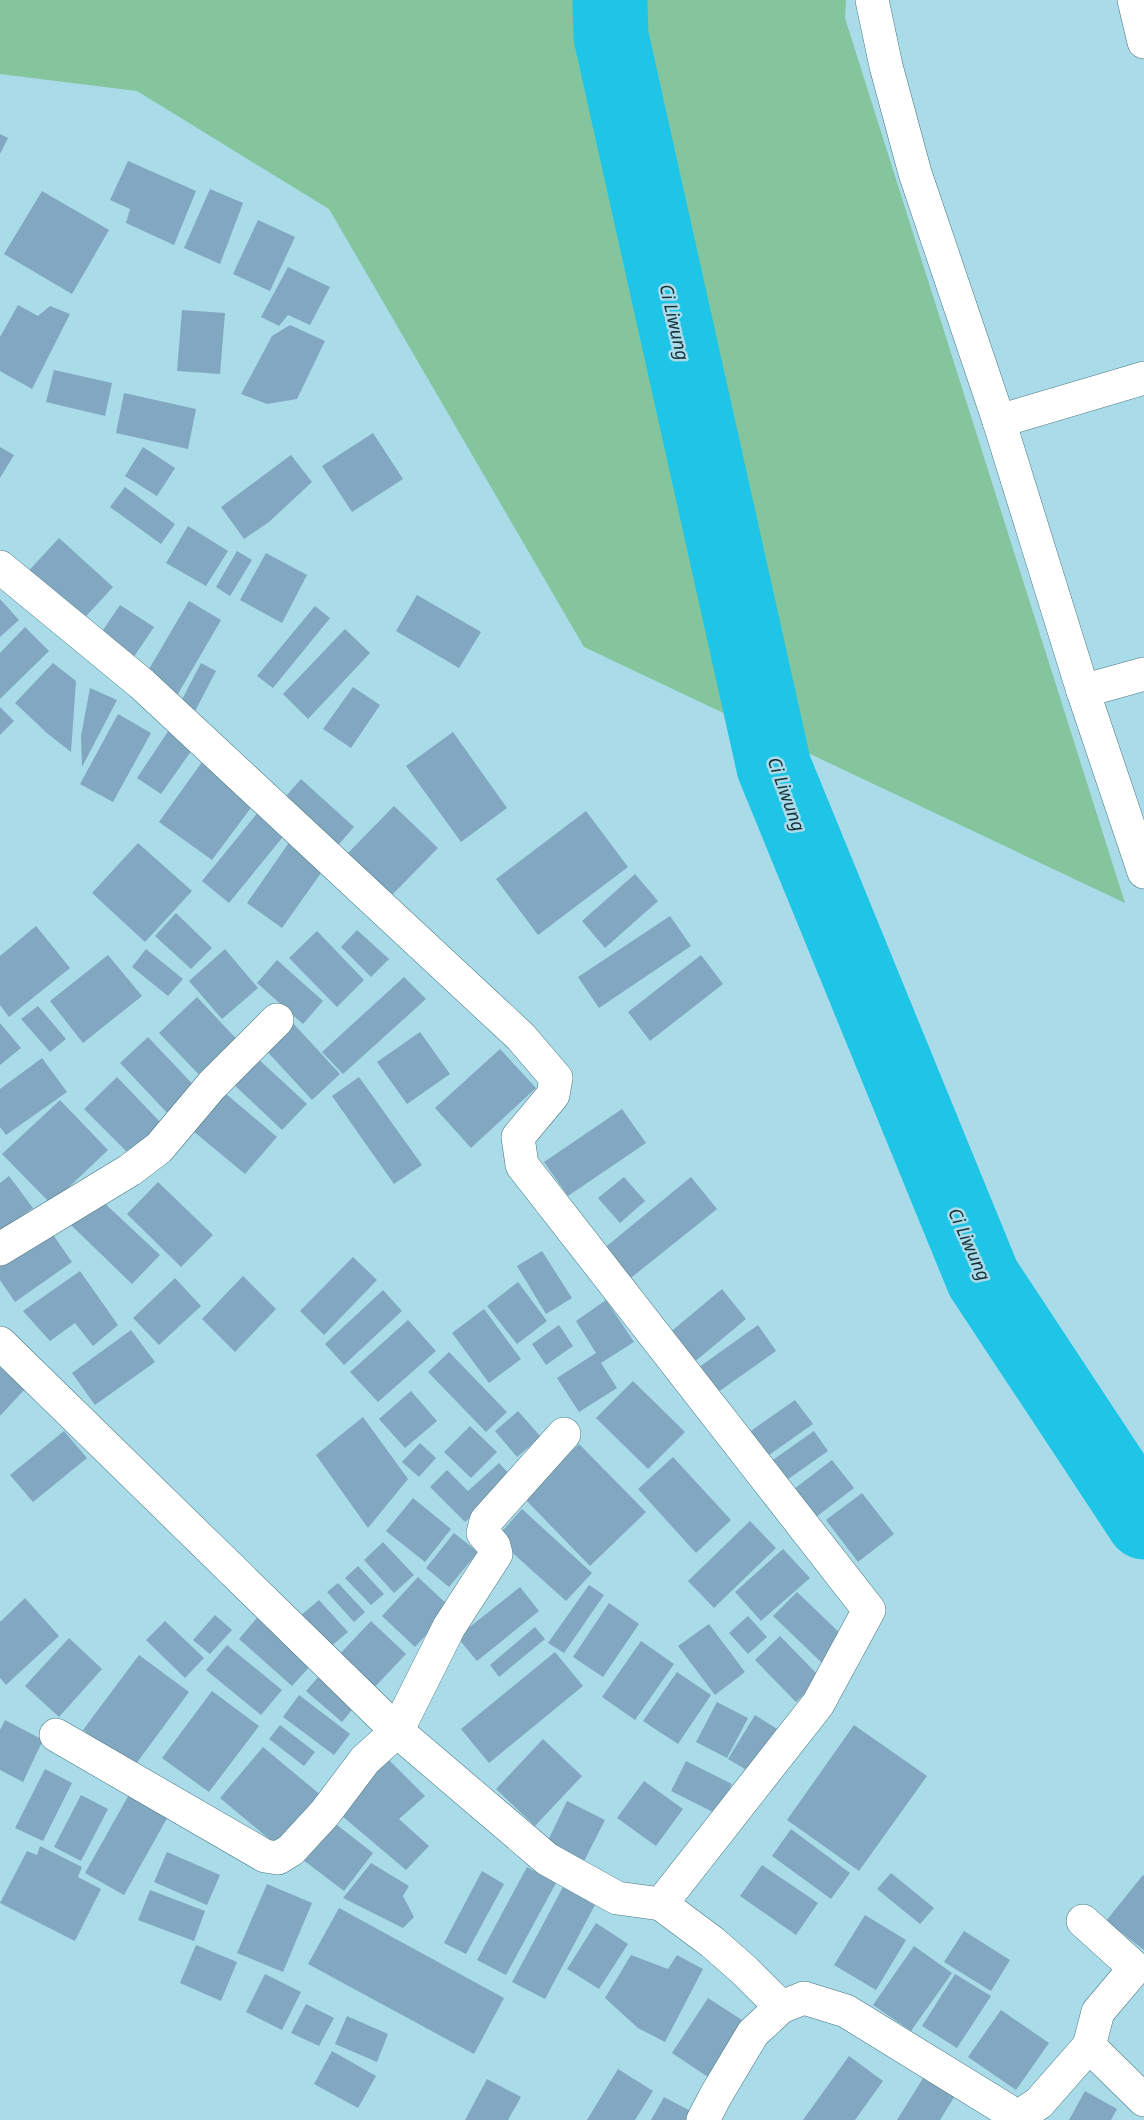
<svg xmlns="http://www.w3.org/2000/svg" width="1144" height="2120" font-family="'Noto Sans',sans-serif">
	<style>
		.green { fill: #85c59e }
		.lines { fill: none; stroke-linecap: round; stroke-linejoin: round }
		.river { stroke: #1ec5e7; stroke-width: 75 }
		.building { fill: #82a8c1 }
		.minor-casing { stroke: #467683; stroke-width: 34 }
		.minor { stroke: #fff; stroke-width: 33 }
		.labels { text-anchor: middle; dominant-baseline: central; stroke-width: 5; stroke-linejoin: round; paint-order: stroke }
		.water-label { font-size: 18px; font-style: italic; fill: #183037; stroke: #a9dbe9 }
	</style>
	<rect width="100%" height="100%" fill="#a9dbe9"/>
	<path class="green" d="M0 0H846L845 18 1125 903 584 647 329 209 137 91 0 74Z"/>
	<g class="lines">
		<path class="river" d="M610 0 611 36 774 767 983 1278 1144 1522"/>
	</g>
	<g class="building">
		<path d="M0 134 8 138 0 154Z"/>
		<path d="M128 161 196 191 174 245 126 223 130 209 110 200Z"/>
		<path d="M210 189 243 203 220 264 184 248Z"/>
		<path d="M42 191 109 230 72 294 4 254Z"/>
		<path d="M258 220 295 237 270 291 233 274Z"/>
		<path d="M288 267 330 287 310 325 288 315 279 326 261 317Z"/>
		<path d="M18 305 38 316 50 306 70 314 32 389 0 371V337Z"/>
		<path d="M182 310 225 313 220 374 177 371Z"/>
		<path d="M290 325 325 341 297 399 267 404 241 394 272 336Z"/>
		<path d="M54 370 112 383 105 416 46 402Z"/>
		<path d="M124 393 196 409 188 449 116 433Z"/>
		<path d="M373 433 403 479 352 512 322 466Z"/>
		<path d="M0 447 14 455 0 478Z"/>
		<path d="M143 447 175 468 157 496 125 476Z"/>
		<path d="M291 455 312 482 269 522 244 539 221 507Z"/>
		<path d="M125 487 175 524 161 544 110 507Z"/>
		<path d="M188 526 228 551 206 586 166 563Z"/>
		<path d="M59 538 113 587 77 626 23 577Z"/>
		<path d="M237 551 252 560 230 596 216 587Z"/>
		<path d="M266 553 307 575 282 623 240 600Z"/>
		<path d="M417 595 481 632 459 668 396 631Z"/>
		<path d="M0 599 19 620 0 637Z"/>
		<path d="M189 601 221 620 175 699 142 681Z"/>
		<path d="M120 605 154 627 129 664 95 642Z"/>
		<path d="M315 606 330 618 273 688 257 676Z"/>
		<path d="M25 627 49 651 0 699V653Z"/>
		<path d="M345 629 370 653 308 719 283 694Z"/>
		<path d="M53 663 76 681 71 752 48 734 15 703Z"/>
		<path d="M201 663 216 671 191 719 176 711Z"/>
		<path d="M353 687 380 705 351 748 323 729Z"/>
		<path d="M90 688 117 700 82 767 81 736Z"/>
		<path d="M0 707 14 721 0 735Z"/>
		<path d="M118 714 151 733 113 802 80 784Z"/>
		<path d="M169 730 194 747 161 794 137 778Z"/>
		<path d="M453 732 507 808 461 842 406 766Z"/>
		<path d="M202 762 256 801 212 860 159 822Z"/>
		<path d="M301 779 354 827 333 851 280 803Z"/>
		<path d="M264 805 291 827 229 903 202 881Z"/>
		<path d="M394 806 438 848 391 896 347 854Z"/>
		<path d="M586 811 628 867 538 935 496 879Z"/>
		<path d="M290 841 326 866 282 928 247 903Z"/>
		<path d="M138 843 192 891 145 942 92 893Z"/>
		<path d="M635 874 658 901 605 948 582 921Z"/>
		<path d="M176 913 212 948 191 969 155 936Z"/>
		<path d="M670 916 691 946 599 1008 578 977Z"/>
		<path d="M36 926 70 968 9 1017 0 1005V956Z"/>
		<path d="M357 930 389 959 371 977 341 947Z"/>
		<path d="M317 931 364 980 337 1007 289 958Z"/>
		<path d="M146 949 183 979 168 996 132 967Z"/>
		<path d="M225 949 258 988 222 1019 189 981Z"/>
		<path d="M108 955 142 996 83 1043 50 1001Z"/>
		<path d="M701 955 723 984 650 1041 628 1012Z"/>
		<path d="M277 960 323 1001 303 1024 257 983Z"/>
		<path d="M404 977 426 999 343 1074 322 1052Z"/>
		<path d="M197 997 244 1047 206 1082 159 1033Z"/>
		<path d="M38 1006 66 1039 50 1052 21 1019Z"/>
		<path d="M291 1021 340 1074 312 1100 263 1047Z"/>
		<path d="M0 1023 21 1048 0 1065Z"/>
		<path d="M420 1032 450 1074 407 1104 377 1062Z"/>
		<path d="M148 1037 200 1092 172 1118 120 1063Z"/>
		<path d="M500 1049 536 1088 471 1148 435 1108Z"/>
		<path d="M254 1055 307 1104 282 1130 230 1081Z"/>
		<path d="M42 1058 67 1092 6 1135 0 1127V1089Z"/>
		<path d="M117 1077 163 1125 131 1156 84 1109Z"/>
		<path d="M359 1077 422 1165 394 1184 332 1096Z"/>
		<path d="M219 1088 277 1137 245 1174 187 1126Z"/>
		<path d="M60 1100 108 1150 51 1204 2 1154Z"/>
		<path d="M622 1109 646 1143 568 1196 544 1162Z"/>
		<path d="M9 1176 33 1208 0 1232V1183Z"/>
		<path d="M624 1177 645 1201 620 1223 598 1198Z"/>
		<path d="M691 1177 717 1209 627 1281 602 1250Z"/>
		<path d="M158 1182 213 1235 181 1267 127 1214Z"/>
		<path d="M98 1197 160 1255 132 1284 71 1225Z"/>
		<path d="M47 1226 72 1262 15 1302 0 1280V1259Z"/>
		<path d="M542 1251 572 1298 546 1314 517 1266Z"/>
		<path d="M353 1257 377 1280 324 1335 300 1311Z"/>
		<path d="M80 1271 118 1325 93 1346 75 1323 50 1341 23 1311Z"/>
		<path d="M243 1276 276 1309 235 1352 202 1319Z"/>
		<path d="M175 1278 201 1306 159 1345 133 1318Z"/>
		<path d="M518 1282 547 1321 517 1344 487 1306Z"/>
		<path d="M722 1289 746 1319 692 1364 668 1334Z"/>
		<path d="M383 1290 402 1311 344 1365 325 1344Z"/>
		<path d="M606 1300 634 1342 601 1363 617 1388 579 1412 557 1378 596 1353 576 1321Z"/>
		<path d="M484 1309 521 1359 489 1383 452 1333Z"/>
		<path d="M408 1320 436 1351 378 1402 350 1372Z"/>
		<path d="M559 1325 573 1346 546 1365 532 1344Z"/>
		<path d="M758 1325 776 1351 714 1395 695 1370Z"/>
		<path d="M131 1330 155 1362 95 1405 72 1373Z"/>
		<path d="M449 1352 507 1412 486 1432 428 1372Z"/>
		<path d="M0 1367 25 1389 0 1416Z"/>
		<path d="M633 1381 685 1432 648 1469 596 1418Z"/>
		<path d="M411 1391 437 1421 405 1448 379 1419Z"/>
		<path d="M795 1400 813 1424 759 1462 742 1437Z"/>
		<path d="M518 1411 541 1437 517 1457 495 1431Z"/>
		<path d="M363 1417 408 1479 368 1528 316 1455Z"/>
		<path d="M470 1426 497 1452 471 1478 444 1452Z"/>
		<path d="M64 1431 87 1458 33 1502 10 1475Z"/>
		<path d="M814 1431 828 1451 784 1482 770 1462Z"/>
		<path d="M420 1443 436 1458 419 1477 402 1462Z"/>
		<path d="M579 1444 646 1512 590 1566 524 1498Z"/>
		<path d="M673 1457 731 1520 696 1553 638 1489Z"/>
		<path d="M832 1460 854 1488 816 1517 794 1489Z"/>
		<path d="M499 1463 512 1477 465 1522 430 1487 447 1470 468 1491Z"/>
		<path d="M862 1493 894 1534 858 1562 826 1520Z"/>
		<path d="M413 1498 451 1529 425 1562 386 1531Z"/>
		<path d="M522 1509 592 1573 566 1601 496 1538Z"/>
		<path d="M750 1521 776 1548 714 1608 688 1581Z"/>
		<path d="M454 1533 478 1552 449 1587 426 1568Z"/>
		<path d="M383 1542 414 1575 394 1593 364 1560Z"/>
		<path d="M783 1549 810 1578 761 1621 735 1592Z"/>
		<path d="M358 1566 384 1594 371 1605 345 1578Z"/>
		<path d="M418 1577 451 1608 415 1647 382 1616Z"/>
		<path d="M338 1583 365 1612 354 1622 327 1592Z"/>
		<path d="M589 1585 604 1595 564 1653 548 1643Z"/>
		<path d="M520 1587 539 1611 477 1661 457 1637Z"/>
		<path d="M797 1592 845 1638 822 1663 773 1616Z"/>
		<path d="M25 1598 59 1636 6 1685 0 1678V1622Z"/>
		<path d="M319 1600 348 1632 329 1648 300 1616Z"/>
		<path d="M609 1603 639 1624 603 1677 573 1657Z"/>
		<path d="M261 1613 315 1661 292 1686 239 1639Z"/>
		<path d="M215 1615 232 1630 210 1654 193 1640Z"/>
		<path d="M748 1616 767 1637 748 1654 729 1633Z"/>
		<path d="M165 1621 204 1658 185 1678 146 1640Z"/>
		<path d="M371 1621 406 1654 371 1691 336 1658Z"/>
		<path d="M709 1624 745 1672 715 1695 678 1646Z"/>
		<path d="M535 1627 545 1639 499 1677 490 1665Z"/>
		<path d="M780 1636 821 1678 796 1702 755 1660Z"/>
		<path d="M69 1638 102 1669 59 1717 25 1686Z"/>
		<path d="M641 1641 674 1664 635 1720 602 1697Z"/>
		<path d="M227 1645 282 1690 261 1715 206 1670Z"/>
		<path d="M555 1652 583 1686 489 1763 461 1729Z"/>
		<path d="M139 1655 189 1692 133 1768 83 1730Z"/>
		<path d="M677 1672 711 1695 678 1744 643 1721Z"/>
		<path d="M320 1675 356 1705 342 1722 306 1691Z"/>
		<path d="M212 1691 259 1726 209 1792 162 1758Z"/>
		<path d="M299 1695 350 1734 334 1755 283 1717Z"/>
		<path d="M717 1702 748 1718 727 1758 696 1742Z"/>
		<path d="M755 1715 782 1732 755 1775 728 1759Z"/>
		<path d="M5 1720 43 1740 23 1782 0 1770V1730Z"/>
		<path d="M280 1725 315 1752 304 1766 269 1739Z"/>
		<path d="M854 1725 927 1776 859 1871 787 1820Z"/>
		<path d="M543 1739 582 1776 535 1826 496 1789Z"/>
		<path d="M263 1747 323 1797 280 1848 220 1798Z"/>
		<path d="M387 1758 425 1796 399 1819 429 1846 406 1870 335 1810Z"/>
		<path d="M686 1761 732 1784 717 1814 671 1791Z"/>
		<path d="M45 1769 72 1783 43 1841 15 1828Z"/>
		<path d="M644 1781 683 1809 656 1846 617 1818Z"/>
		<path d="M131 1791 170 1813 124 1895 85 1873Z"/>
		<path d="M81 1795 108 1809 81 1861 54 1847Z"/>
		<path d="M567 1801 605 1820 580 1869 543 1851Z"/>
		<path d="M328 1818 373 1853 344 1891 298 1856Z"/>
		<path d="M791 1829 850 1873 831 1899 772 1856Z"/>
		<path d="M40 1846 82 1867 78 1877 101 1889 75 1941 0 1903 27 1851 37 1855Z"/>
		<path d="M167 1852 220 1875 207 1905 154 1882Z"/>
		<path d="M371 1863 409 1886 403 1896 414 1917 403 1928 343 1898Z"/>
		<path d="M762 1865 818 1903 796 1935 740 1896Z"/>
		<path d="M527 1867 556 1883 506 1975 477 1960Z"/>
		<path d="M482 1871 504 1884 466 1954 444 1943Z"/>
		<path d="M891 1873 934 1908 920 1924 877 1889Z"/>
		<path d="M1143 1875 1144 1876V1950L1106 1921Z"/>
		<path d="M267 1884 312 1903 283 1972 237 1953Z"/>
		<path d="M563 1887 595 1905 545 1999 512 1982Z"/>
		<path d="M150 1890 205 1911 194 1941 138 1920Z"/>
		<path d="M339 1908 504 1998 474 2054 308 1964Z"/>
		<path d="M865 1915 906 1940 876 1990 834 1965Z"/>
		<path d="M596 1923 628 1944 599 1989 567 1969Z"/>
		<path d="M964 1931 1010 1960 991 1991 944 1962Z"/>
		<path d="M196 1945 237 1962 221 2001 180 1983Z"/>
		<path d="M914 1946 952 1973 911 2031 873 2005Z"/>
		<path d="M631 1955 668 1969 677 1955 703 1969 665 2042 638 2028 605 1998Z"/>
		<path d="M265 1974 301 1992 282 2030 246 2012Z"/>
		<path d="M955 1974 991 1996 957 2048 922 2026Z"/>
		<path d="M708 1998 745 2022 708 2077 672 2053Z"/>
		<path d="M306 2004 334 2018 319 2046 291 2033Z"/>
		<path d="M1001 2010 1049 2043 1016 2090 968 2057Z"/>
		<path d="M347 2016 388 2034 377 2062 335 2044Z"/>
		<path d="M332 2051 376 2076 358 2108 314 2084Z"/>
		<path d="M849 2056 883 2081 855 2120H803Z"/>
		<path d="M618 2069 653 2091 635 2120H587Z"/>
		<path d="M925 2075 956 2094 940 2120H897Z"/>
		<path d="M487 2079 521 2097 508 2120H465Z"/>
		<path d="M1085 2091 1117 2109 1111 2120H1069Z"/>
		<path d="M664 2097 698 2115 696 2120H651Z"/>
	</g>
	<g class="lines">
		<g class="minor-casing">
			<g id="minor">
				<path d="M872 0 886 66 915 173 999 421 1083 691 1144 872"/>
				<path d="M1134 0 1144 42"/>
				<path d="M999 421 1144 378"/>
				<path d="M0 567 142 684 521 1037 556 1078 553 1095 518 1137 522 1165 869 1610 818 1704 661 1904 617 1898 547 1859 397 1731 0 1343"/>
				<path d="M1083 691 1144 674"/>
				<path d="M0 1249 130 1170 159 1148 212 1085 277 1020"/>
				<path d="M56 1735 265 1856 278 1858 291 1850 325 1813 365 1760 397 1731 449 1627 496 1554 494 1546 483 1533 486 1521 564 1434"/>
				<path d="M661 1904 712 1942 744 1970 781 2007"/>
				<path d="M1083 1921 1135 1968 1098 2012 1089 2046"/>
				<path d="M703 2120 716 2095 753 2033 781 2007 804 1998 846 2011 1018 2117 1039 2103 1089 2046 1144 2100"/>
			</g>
		</g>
		<use href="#minor" class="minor"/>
	</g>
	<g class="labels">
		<g class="water-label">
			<text transform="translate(675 322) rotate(77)">Ci Liwung</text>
			<text transform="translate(787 794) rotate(70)">Ci Liwung</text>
			<text transform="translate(970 1244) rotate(66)">Ci Liwung</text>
		</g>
	</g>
</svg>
